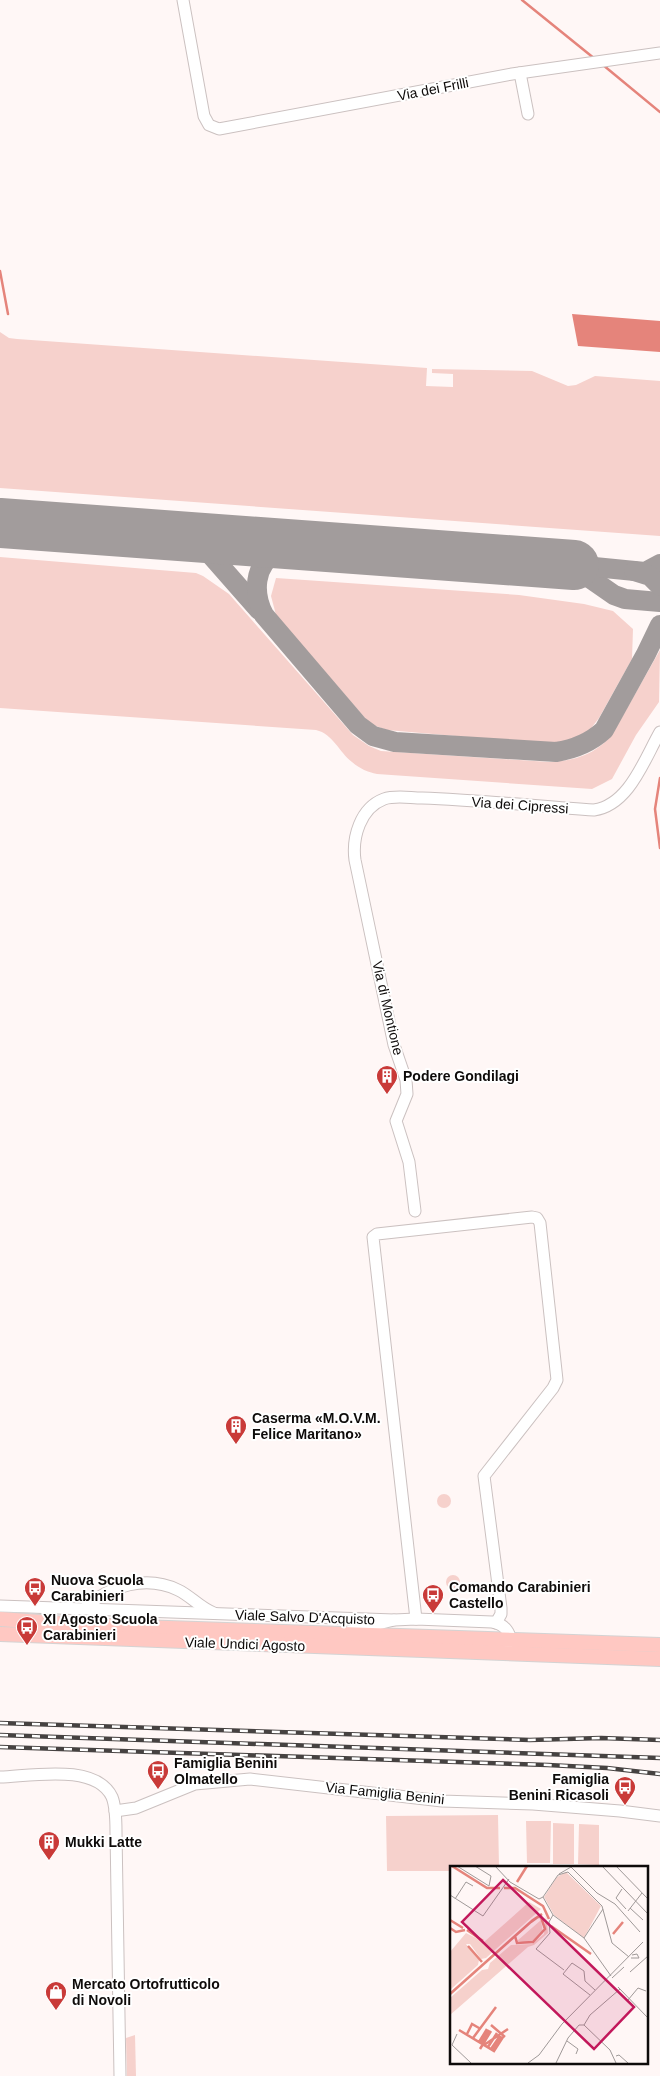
<svg xmlns="http://www.w3.org/2000/svg" width="660" height="2076" font-family="Arial,sans-serif">
	<style>
		.green { fill: #f6d1cc }
		.water { fill: #e5847b }
		.lines { fill: none; stroke-linecap: round; stroke-linejoin: round }
		.stream { stroke: #e5847b; stroke-width: 2.5 }
		.taxiway { stroke: #a29c9c; stroke-width: 20 }
		.runway { stroke: #a29c9c; stroke-width: 50 }
		.minor-casing { stroke: #cbc1c0; stroke-width: 13 }
		.major-casing { stroke: #d4d3d3; stroke-width: 16 }
		.minor { stroke: #fff; stroke-width: 11 }
		.major { stroke: #ffc8c2; stroke-width: 14 }
		.rail-casing { stroke: #464241; stroke-width: 4.5 }
		.rail { stroke: #fff; stroke-width: 2.5; stroke-dasharray: 8; stroke-linecap: butt }
		.labels { text-anchor: middle; dominant-baseline: central; stroke-width: 4; stroke-linejoin: round; paint-order: stroke }
		.street-label { font-size: 14px; fill: #0e0b0a; stroke: #fff }
		.poi-label { font-size: 14px; font-weight: bold; fill: #0e0b0a; stroke: #fff; text-anchor: start }
		.inset-river { fill: none; stroke: #e5847b; stroke-width: 2.5 }
		.inset-road { fill: none; stroke: #9f9998; stroke-width: 1 }
		.view { fill: #c2185b; fill-opacity: 0.15; stroke: #c2185b; stroke-width: 2.5 }
		.inset-edge { fill: none; stroke: #0e0b0a; stroke-width: 2.5 }
	</style>
	<rect width="100%" height="100%" fill="#fff7f6"/>
	<g class="green">
		<path d="M0 332 9 338 17 339 427 368 426 386 453 387V374L432 373V369L532 371 568 386 576 385 595 376 660 381V536L0 488Z"/>
		<path d="M0 557 196 573 203 576 229 594 353 735 369 746 381 751 549 762C575 761 597 754 613 733L660 650 659 702 636 735 612 779 592 789 377 774C368 772 360 769 352 762 339 752 333 734 316 730L0 708Z"/>
		<path d="M276 578 519 595 584 604 613 611 633 629 632 659 599 718 589 731 579 737 559 744H546L387 730 370 724 276 615 271 596Z"/>
		<circle cx="444" cy="1501" r="7"/>
		<circle cx="453" cy="1582" r="7"/>
		<path d="M498 1815 499 1867H451V1871H387L386 1816Z"/>
		<path d="M526 1821H551L550 1863H527Z"/>
		<path d="M553 1823 574 1824V1864H553Z"/>
		<path d="M579 1824 599 1825V1865L578 1864Z"/>
		<path d="M135 2035 136 2076H127L126 2038Z"/>
	</g>
	<path class="water" d="M572 314 660 321V352L578 346Z"/>
	<g class="lines">
		<g class="stream">
			<path d="M522 0 595 59"/>
			<path d="M603 65 660 112"/>
			<path d="M0 271 8 314"/>
			<path d="M660 778 655 809 660 848"/>
		</g>
		<g class="taxiway">
			<path d="M153 534 187 541 208 552 259 610"/>
			<path d="M296 544C290 547 283 549 277 552 253 565 253 594 264 615L358 725 373 736 395 742 556 752C575 749 590 743 604 730L646 654 660 625"/>
			<path d="M540 562 578 570 614 595 625 599 660 602"/>
			<path d="M574 565 645 572 660 564"/>
			<path d="M634 571 650 576 660 586"/>
		</g>
		<path class="runway" d="M0 523 574 565"/>
		<g class="minor-casing">
			<g id="minor">
				<path d="M183 0 204 116 209 125 219 129 512 74 660 53"/>
				<path d="M520 73 528 114"/>
				<path d="M415 1211 409 1162 396 1121 407 1094 406 1080 394 1045 355 860C352 838 360 808 384 799 395 795 410 798 422 798 479 800 536 806 594 810 629 805 644 760 660 732"/>
				<path d="M0 1606 394 1620"/>
				<path d="M85 1608C110 1585 147 1575 178 1590 191 1596 200 1608 214 1613"/>
				<path d="M416 1619 373 1237 377 1234 532 1217 537 1218 540 1223 557 1380 553 1388 484 1476 501 1608V1614L496 1623"/>
				<path d="M350 1631 394 1620 416 1619 492 1622C504 1624 515 1634 506 1646"/>
				<path d="M0 1777C31 1776 96 1763 112 1797 116 1807 116 1821 116 1832L120 2076"/>
				<path d="M115 1811 136 1808 195 1784 250 1779 442 1801 533 1804 620 1811 660 1816"/>
			</g>
		</g>
		<g class="major-casing">
			<g id="major">
				<path d="M0 1619 81 1625 660 1645"/>
				<path d="M0 1634 660 1659"/>
			</g>
		</g>
		<use href="#minor" class="minor"/>
		<use href="#major" class="major"/>
		<g class="rail-casing">
			<g id="rail">
				<path d="M0 1723 530 1740 601 1738 660 1740"/>
				<path d="M0 1735 660 1758"/>
				<path d="M0 1747 548 1765 607 1768 660 1774"/>
			</g>
		</g>
		<use href="#rail" class="rail"/>
	</g>
	<defs>
		<g id="building-pin" transform="scale(1.125)"><path d="M0 17L-7.5 6A9.5 9.5 0 1 1 7.5 6Z" fill="#c93a38" stroke="#fff"/><path d="M-4-6H4V6H1V3H-1V6H-4ZM-2.5-4.3h1.7v1.8h-1.7ZM.8-4.3h1.7v1.8H.8ZM-2.5-1h1.7V.8h-1.7ZM.8-1h1.7V.8H.8Z" fill="#fff"/></g>
		<g id="bus-pin" transform="scale(1.125)"><path d="M0 17L-7.5 6A9.5 9.5 0 1 1 7.5 6Z" fill="#c93a38" stroke="#fff"/><path d="M-5-6H5V4H4V6H2V4H-2V6H-4V4H-5ZM-3.5-4V0h7V-4ZM-3.5 1.2v1.5H-2V1.2ZM2 1.2v1.5H3.5V1.2Z" fill="#fff"/></g>
		<g id="shop-pin" transform="scale(1.125)"><path d="M0 17L-7.5 6A9.5 9.5 0 1 1 7.5 6Z" fill="#c93a38" stroke="#fff"/><path d="M-5-2.5h2.3a2.7 3.5 0 0 1 5.4 0H5L5.5 6h-11ZM-1.5-2.5h3a1.5 2.3 0 0 0-3 0Z" fill="#fff"/></g>
	</defs>
	<g fill-rule="evenodd">
		<use href="#building-pin" x="387" y="1076"/>
		<use href="#building-pin" x="236" y="1426"/>
		<use href="#bus-pin" x="35" y="1588"/>
		<use href="#bus-pin" x="433" y="1595"/>
		<use href="#bus-pin" x="27" y="1627"/>
		<use href="#bus-pin" x="158" y="1771"/>
		<use href="#bus-pin" x="625" y="1787"/>
		<use href="#building-pin" x="49" y="1842"/>
		<use href="#shop-pin" x="56" y="1992"/>
	</g>
	<g class="labels">
		<g class="street-label">
			<text transform="translate(433 89) rotate(-11)">Via dei Frilli</text>
			<text transform="translate(520 805) rotate(4)">Via dei Cipressi</text>
			<text transform="translate(388 1008) rotate(77)">Via di Montione</text>
			<text transform="translate(305 1617) rotate(2)">Viale Salvo D'Acquisto</text>
			<text transform="translate(245 1644) rotate(2)">Viale Undici Agosto</text>
			<text transform="translate(385 1793) rotate(6)">Via Famiglia Benini</text>
		</g>
		<g class="poi-label">
			<text x="403" y="1076">Podere Gondilagi</text>
			<text x="252" y="1418">Caserma «M.O.V.M.<tspan x="252" dy="16">Felice Maritano»</tspan></text>
			<text x="51" y="1580">Nuova Scuola<tspan x="51" dy="16">Carabinieri</tspan></text>
			<text x="449" y="1587">Comando Carabinieri<tspan x="449" dy="16">Castello</tspan></text>
			<text x="43" y="1619">XI Agosto Scuola<tspan x="43" dy="16">Carabinieri</tspan></text>
			<text x="174" y="1763">Famiglia Benini<tspan x="174" dy="16">Olmatello</tspan></text>
			<text x="609" y="1779" text-anchor="end">Famiglia<tspan x="609" dy="16">Benini Ricasoli</tspan></text>
			<text x="65" y="1842">Mukki Latte</text>
			<text x="72" y="1984">Mercato Ortofrutticolo<tspan x="72" dy="16">di Novoli</tspan></text>
		</g>
	</g>
	<g transform="translate(450 1866)">
		<rect width="198" height="198" fill="#fff7f6"/>
		<path d="M116 6 151 40 134 72 104 49 94 31 107 11ZM79 36 91 43 36 92 31 93 20 78H16L29 94 28 99 0 124V86L16 67 34 76ZM96 49 98 67 84 79 78 81 0 149V132L32 104 38 103 40 97 61 79 82 78 94 68ZM91 54 93 67 81 77 67 75Z" fill="#f6d1cc"/>
		<path class="inset-river" d="M2 0 37 22H50M67 16 77 0M54 22H65L93 40 99 53M0 54 13 62M81 56 92 48 83 54M101 60 141 88M0 62 6 66 15 64M17 64 33 75M163 68 173 56M65 70 67 77 83 76 95 63 91 51H87M18 80 32 96M0 128 83 54M41 159 55 171M9 164 44 185 53 171M17 168 22 158 29 162M23 172 46 141M29 176 37 163M31 177 39 164M34 179 58 163M38 181 47 167M30 183 41 165M41 183 50 170M42 184 51 170"/>
		<path class="inset-road" d="M7 0 39 20 41 10 25 0M45 0 60 16 89 33 93 31M152 0 198 48M166 0 198 33M109 8 121 1 147 27 165 38 190 66M172 23 166 32 176 43M0 29 33 50 59 13M93 31 103 49 134 72 161 110M93 31 108 9 118 6 152 40 162 77 179 91M5 33 16 16 23 20M180 42 193 54M178 45 192 27M103 49 99 56 100 67 86 83 114 104M134 72 153 43M181 92H189L187 88 182 89M180 106 198 90M162 112 174 101M168 121 198 152M140 129 113 108 122 97 134 105 135 115 145 124M178 134 188 122 196 125M134 159 140 149 170 123M134 159 160 184 166 197M7 168 2 179 21 197M117 175 128 183 126 188M166 190 169 189 178 197M78 197 89 189 112 158 193 76M106 197 118 172 129 159H134"/>
		<path class="view" d="M53 14 184 141 144 183 12 56Z"/>
		<rect width="198" height="198" class="inset-edge"/>
	</g>
</svg>
